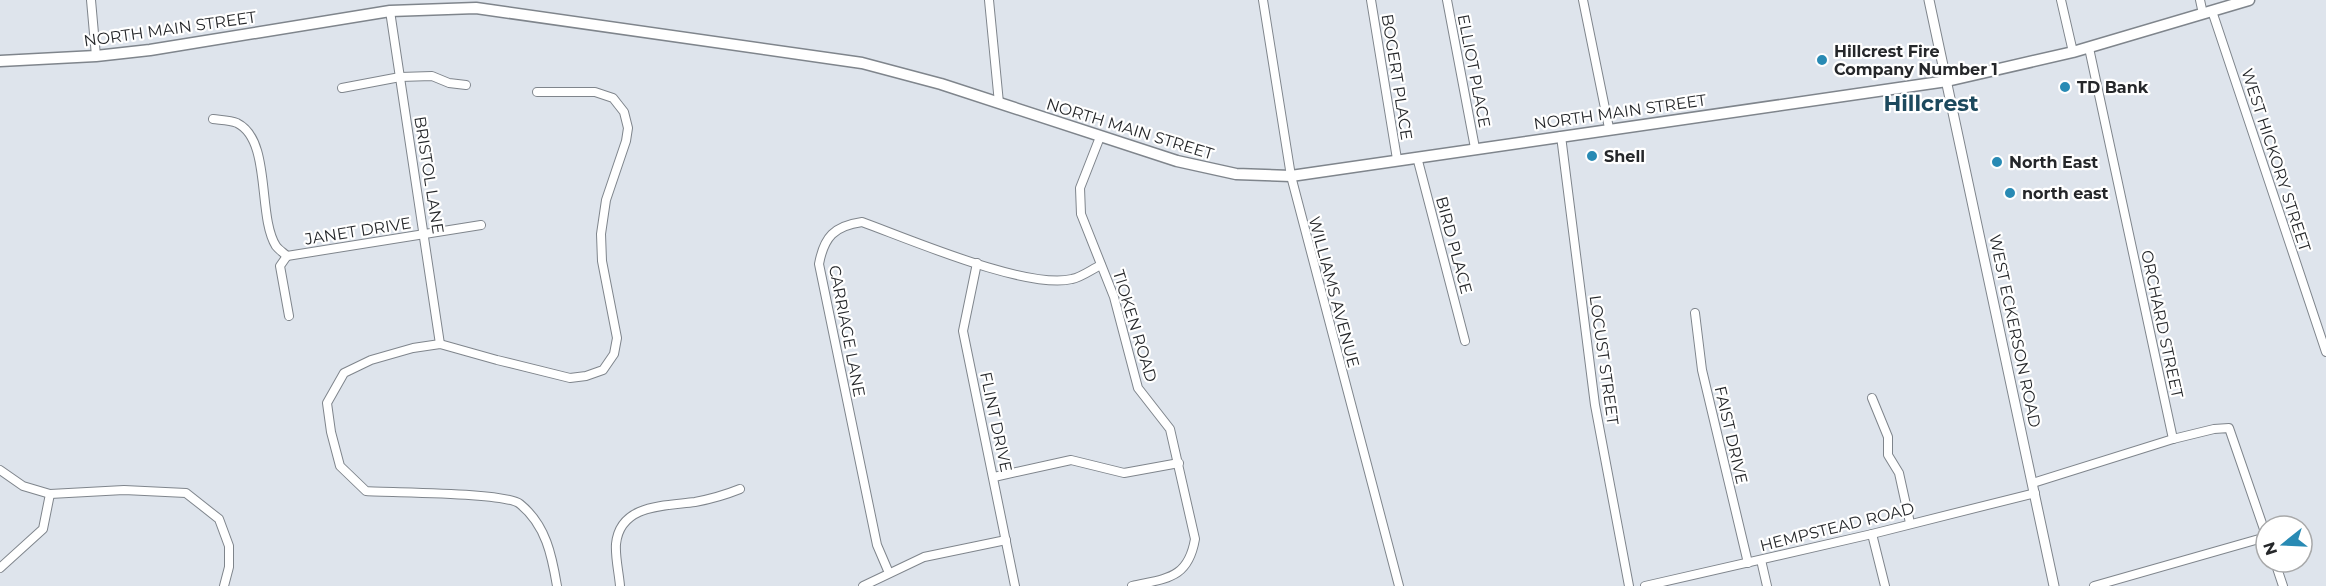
<svg xmlns="http://www.w3.org/2000/svg" width="2326" height="586" font-family="Montserrat,sans-serif">
	<style>
		.lines { fill: none; stroke-linecap: round; stroke-linejoin: round }
		.minor-casing { stroke: #7f858c; stroke-width: 10 }
		.tertiary-casing { stroke: #7f858c; stroke-width: 11 }
		.secondary-casing { stroke: #7f858c; stroke-width: 13 }
		.minor { stroke: #fff; stroke-width: 8 }
		.tertiary { stroke: #fff; stroke-width: 9 }
		.secondary { stroke: #fff; stroke-width: 10 }
		.poi-dot { fill: #288ab4; stroke: #fff; stroke-width: 2 }
		.labels { text-anchor: middle; dominant-baseline: central; stroke-width: 4.5; stroke-linejoin: round; paint-order: stroke }
		.street-label { font-size: 16px; fill: #25272a; stroke: #fff }
		.poi-label { font-size: 16px; font-weight: bold; fill: #25272a; stroke: #fff; text-anchor: start }
		.district-label { font-size: 22px; font-weight: bold; fill: #1c495d; stroke: #fff }
	</style>
	<rect width="100%" height="100%" fill="#dee4ec"/>
	<g class="lines">
		<g class="minor-casing">
			<g id="minor">
				<path d="M91 0 96 56"/>
				<path d="M989 0 999 103"/>
				<path d="M1263 0 1291 176 1399 586"/>
				<path d="M1371 0 1397 159"/>
				<path d="M1447 0 1475 148"/>
				<path d="M1583 0 1609 128"/>
				<path d="M2061 0 2073 52"/>
				<path d="M2200 0 2203 14"/>
				<path d="M390 11 440 344"/>
				<path d="M2212 11 2326 352"/>
				<path d="M2089 48 2173 439"/>
				<path d="M342 88 400 77 432 76 449 83 466 85"/>
				<path d="M537 92H595L613 98 624 112 628 128 626 141 606 200 601 234 602 261 617 338 614 354 603 370 586 376 570 378 497 360 440 344 413 348 371 360 344 373 327 403 331 432 340 466 366 491C393 493 505 492 520 504 546 525 552 556 557 586"/>
				<path d="M213 119C220 120 230 120 237 123 272 140 257 216 276 246 279 250 284 253 287 256"/>
				<path d="M1561 136 1595 405 1629 586"/>
				<path d="M1100 137 1080 188 1081 214 1114 297 1138 388 1170 429 1195 539C1188 579 1167 578 1132 586"/>
				<path d="M1417 157 1465 341"/>
				<path d="M287 256 481 225"/>
				<path d="M287 256 280 266 289 316"/>
				<path d="M977 263 963 331 1015 586"/>
				<path d="M1695 313 1702 370 1748 563"/>
				<path d="M1872 398 1888 437V455L1899 473 1910 523"/>
				<path d="M0 470 23 486 50 494 124 490 186 493 219 519 229 546V567L224 586"/>
				<path d="M994 477 1071 460 1124 473 1179 463"/>
				<path d="M2033 483 2173 439 2214 429 2229 428 2266 535"/>
				<path d="M1872 534 1885 586"/>
				<path d="M1761 560 1767 586"/>
				<path d="M2275 562 2283 586"/>
				<path d="M0 568 43 529 50 494"/>
				<path d="M889 573 877 545 819 264C824 237 834 226 862 222 909 239 1027 290 1072 279 1082 277 1092 269 1101 265"/>
				<path d="M620 586C619 573 615 557 616 544 620 504 664 506 695 502 711 499 725 495 740 489"/>
				<path d="M863 586 924 557 1006 540"/>
				<path d="M1645 586 1872 534 2035 493"/>
				<path d="M2094 586 2266 537"/>
			</g>
		</g>
		<g class="tertiary-casing">
			<path id="tertiary" d="M1929 0 2054 586"/>
		</g>
		<g class="secondary-casing">
			<path id="secondary" d="M0 61 96 56 150 50 390 11 476 8 862 63 941 84 1177 161 1236 174 1291 176 1947 81 2073 52 2249 0"/>
		</g>
		<use href="#minor" class="minor"/>
		<use href="#tertiary" class="tertiary"/>
		<use href="#secondary" class="secondary"/>
	</g>
	<g class="poi-dot">
		<circle cx="1822" cy="60" r="6"/>
		<circle cx="2065" cy="87" r="6"/>
		<circle cx="1592" cy="156" r="6"/>
		<circle cx="1997" cy="162" r="6"/>
		<circle cx="2010" cy="193" r="6"/>
	</g>
	<g class="labels">
		<g class="street-label">
			<text transform="translate(170 29) rotate(-8)">NORTH MAIN STREET</text>
			<text transform="translate(1474 71) rotate(79)">ELLIOT PLACE</text>
			<text transform="translate(1397 77) rotate(81)">BOGERT PLACE</text>
			<text transform="translate(1620 112) rotate(-8)">NORTH MAIN STREET</text>
			<text transform="translate(1130 129) rotate(17)">NORTH MAIN STREET</text>
			<text transform="translate(2276 160) rotate(72)">WEST HICKORY STREET</text>
			<text transform="translate(429 175) rotate(81)">BRISTOL LANE</text>
			<text transform="translate(358 231) rotate(-9)">JANET DRIVE</text>
			<text transform="translate(1454 245) rotate(75)">BIRD PLACE</text>
			<text transform="translate(1334 292) rotate(75)">WILLIAMS AVENUE</text>
			<text transform="translate(2162 324) rotate(78)">ORCHARD STREET</text>
			<text transform="translate(1135 326) rotate(73)">TIOKEN ROAD</text>
			<text transform="translate(847 331) rotate(79)">CARRIAGE LANE</text>
			<text transform="translate(2015 331) rotate(78)">WEST ECKERSON ROAD</text>
			<text transform="translate(1604 360) rotate(82)">LOCUST STREET</text>
			<text transform="translate(996 422) rotate(78)">FLINT DRIVE</text>
			<text transform="translate(1731 435) rotate(77)">FAIST DRIVE</text>
			<text transform="translate(1837 527) rotate(-14)">HEMPSTEAD ROAD</text>
		</g>
		<g class="poi-label">
			<text x="1834" y="51">Hillcrest Fire<tspan x="1834" dy="18">Company Number 1</tspan></text>
			<text x="2077" y="87">TD Bank</text>
			<text x="1604" y="156">Shell</text>
			<text x="2009" y="162">North East</text>
			<text x="2022" y="193">north east</text>
		</g>
		<g class="district-label">
			<text x="1931" y="103">Hillcrest</text>
		</g>
	</g>
	<g transform="translate(2284 544) rotate(252)"><circle r="28" fill="#ffffff" stroke="#a8a9aa" stroke-width="1.5"/>
	<path d="M0-4.5L10 22L0 15L-10 22Z" fill="#288ab4"/>
	<text y="-9" font-size="16" font-weight="bold" text-anchor="middle" fill="#25272a">N</text>
	</g>
</svg>
